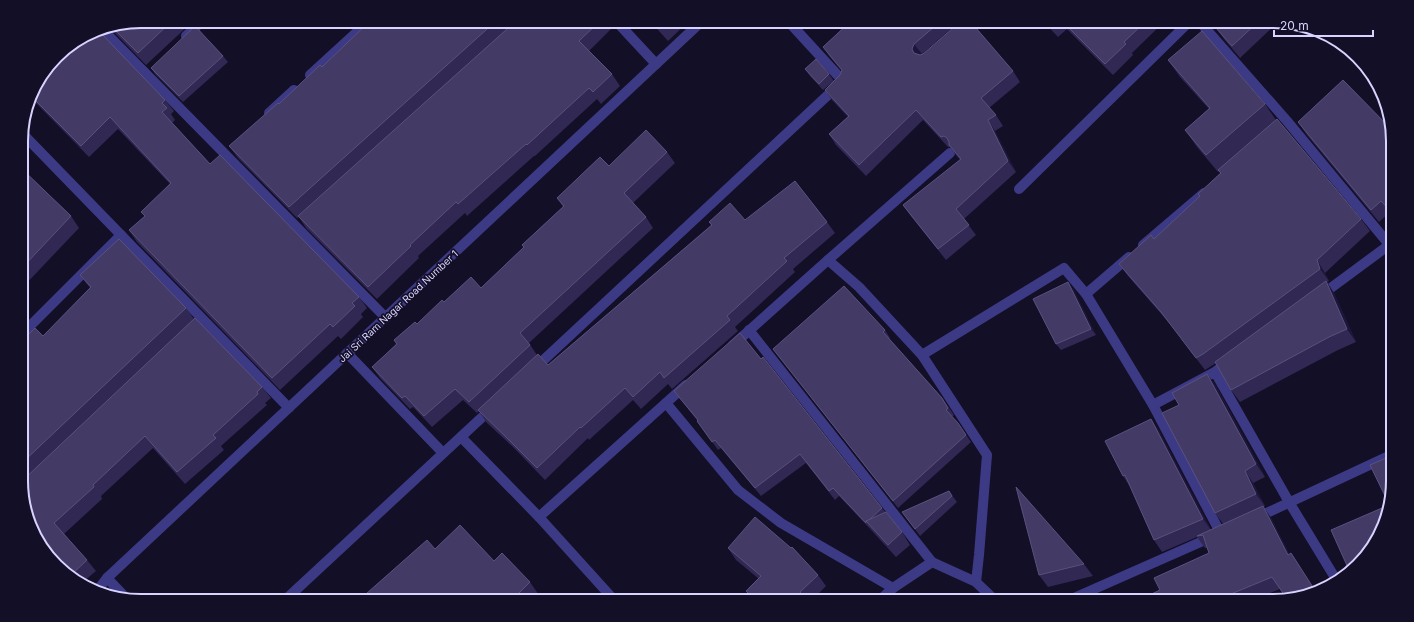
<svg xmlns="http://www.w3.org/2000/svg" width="1414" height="622" font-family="Inter,sans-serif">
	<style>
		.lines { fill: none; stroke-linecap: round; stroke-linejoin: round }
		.minor { stroke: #3d3a85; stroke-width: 10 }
		.wall { fill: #312854 }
		.shaded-wall { fill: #1d163a }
		.building { fill: #433a66; stroke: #5a527e }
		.labels { text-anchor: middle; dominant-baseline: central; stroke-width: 3.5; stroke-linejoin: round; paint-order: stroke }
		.street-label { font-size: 10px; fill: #d9d4ff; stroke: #130f26 }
		.rim { fill: none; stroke: #d9d4ff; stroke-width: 2 }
	</style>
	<rect width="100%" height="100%" fill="#130f26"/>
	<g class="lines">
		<g class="minor">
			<path d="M616 21 656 64"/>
			<path d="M1199 21 1287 121 1392 248"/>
			<path d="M102 29 386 318"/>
			<path d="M186 36 202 21"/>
			<path d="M310 75 369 21"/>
			<path d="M269 113 294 90"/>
			<path d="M21 132 289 408"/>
			<path d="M1019 189 1190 21"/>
			<path d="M1143 245 1204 193"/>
			<path d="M828 260 950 153"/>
			<path d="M1086 294 1129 257"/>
			<path d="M1320 296 1389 245"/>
			<path d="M749 330 932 562"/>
			<path d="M22 334 121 235"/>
			<path d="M733 345 828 260 859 287 922 355 987 455 979 555 976 582"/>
			<path d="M347 353 443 453"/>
			<path d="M922 355 1064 268 1086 294 1153 405 1221 534"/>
			<path d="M535 368 843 81 788 21"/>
			<path d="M1215 372 1289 502 1337 581"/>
			<path d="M666 403 738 490 781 523 893 588"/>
			<path d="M1153 405 1215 372 1229 361"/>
			<path d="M461 437 539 517 615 601"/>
			<path d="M539 517 686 385"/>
			<path d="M1256 518 1393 454"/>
			<path d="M107 578 126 598"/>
			<path d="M96 592 107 578 702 21"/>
			<path d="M284 601 492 408"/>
			<path d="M879 601 893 588 932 562 976 582 996 601"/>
			<path d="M1067 601 1212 537"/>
		</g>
	</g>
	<g class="wall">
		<path d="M141 21H190L191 23 146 65 109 27Z"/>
		<path d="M370 21H610V22L613 27 589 51 612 74 620 86 601 104 597 99 535 156H534L467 216 465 213 418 256 419 258 377 299 306 228 299 217 297 218 238 158 229 146 322 67Z"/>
		<path d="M650 21H689L668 41Z"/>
		<path d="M851 21H960L922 54 1013 71 1020 82 989 108 996 115 1003 126 995 131 1016 172 964 219 976 235 946 260 910 215 903 205 960 160 950 147H948L923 120 866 176 836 145 829 134 848 117 832 100 825 90 840 75 842 71 830 57 823 47Z"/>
		<path d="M1043 21H1165L1132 53 1133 55 1113 75 1067 29 1058 37Z"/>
		<path d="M1223 21H1273L1278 22 1240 58 1224 39 1216 28Z"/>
		<path d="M223 56 228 62 183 102 155 74 151 68Z"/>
		<path d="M1168 60 1265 104 1276 120 1361 219 1370 231 1325 273 1329 281 1327 282 1334 293 1356 342 1338 350 1240 402 1231 390 1216 363 1205 370 1170 324 1128 276 1119 264 1154 239 1200 196 1198 194 1220 173 1219 171 1218 172 1197 147 1185 130 1209 109 1180 77Z"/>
		<path d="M805 69 829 74 834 81 823 90 810 76Z"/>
		<path d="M33 88 165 100 174 111 171 114 175 120 172 123 210 164 359 297 367 308 361 314 363 317 341 339 338 336 280 390 137 242 129 230 145 216 141 212 170 184 118 129 89 157 31 98Z"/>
		<path d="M1298 122 1392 130V216L1389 213 1379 222 1307 135Z"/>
		<path d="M667 152 675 163 633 203 646 217 653 228 529 343 537 355 548 365 711 225 709 222 745 220 827 222 835 233 793 269 795 272 735 327 738 331 672 389 668 384 641 409 633 400 589 440 588 438 545 480 514 448 486 422 479 411 477 413 463 400 432 427 413 407 410 409 380 378 372 367 396 344 394 340 417 324 481 288 524 247 522 245 563 207 557 198 609 166Z"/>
		<path d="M21 168 71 216 79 228 22 288Z"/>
		<path d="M80 275 186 308 194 319 262 387 271 398 265 403 267 405 221 446 224 450 185 484 153 448 101 496 102 499 64 534 87 560 96 571 83 582 46 554 22 497V341L43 336 90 288Z"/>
		<path d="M1073 289 1096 335 1061 350 1056 344Z"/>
		<path d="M885 330 890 338 889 339 942 398 954 415 952 417 958 423 971 442 898 508 773 349Z"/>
		<path d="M761 359 882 508 902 532 910 545 896 557 872 531 839 496 835 500 806 463 761 496 721 448 718 450 703 429 697 421V420L680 399 674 391Z"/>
		<path d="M1207 374 1216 386 1265 477 1253 483 1265 506 1263 507 1271 518 1289 554 1291 553 1299 565 1280 589 1250 601H1137L1160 590 1209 553 1207 548H1205L1197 537 1162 552 1154 540 1131 488 1123 476 1151 419 1159 431 1211 530 1223 524 1215 513 1179 405Z"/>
		<path d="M1393 481 1389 503 1386 498Z"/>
		<path d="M949 491 957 502 920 536 902 512Z"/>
		<path d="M728 548 818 575 826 586 811 601H753L746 591 759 579 736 560Z"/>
		<path d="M435 549 494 561 530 582 541 598 538 601H358Z"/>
		<path d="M1084 564 1093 576 1048 587 1039 575Z"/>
	</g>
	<g class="shaded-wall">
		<path d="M914 44 922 54 920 60 914 53 912 49Z"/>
		<path d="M988 120 995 131 1016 172 1008 161Z"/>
		<path d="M1317 260 1325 273 1329 281 1320 269Z"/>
		<path d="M1326 281 1334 293 1356 342 1347 329Z"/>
		<path d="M1068 282 1073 289 1096 335 1091 329Z"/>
		<path d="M1207 374 1216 386 1265 477 1256 464Z"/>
		<path d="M1151 419 1159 431 1212 531 1203 519Z"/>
		<path d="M1245 471 1253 483 1265 506 1256 494Z"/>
		<path d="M1263 506 1271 518 1296 567 1288 555Z"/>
		<path d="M1291 553 1317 592H1316Z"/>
	</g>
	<g class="building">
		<path d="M141 21H172L138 53 112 27Z"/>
		<path d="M370 21H496L289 207 229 146 278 103 279 104 320 65 322 67Z"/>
		<path d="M516 21H600L579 41 612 74 593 92 589 88 527 145 526 144 458 204 456 202 410 245 411 246 368 287 298 216Z"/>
		<path d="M653 21H668L660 29Z"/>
		<path d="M851 21H941L914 44 912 49 914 53 920 55 923 54 961 21H970L1013 71 981 98 996 115 988 120 1008 161 956 209 969 225 938 249 903 205 961 159 949 145V142L947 138 944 136 941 137 916 110 859 165 829 134 849 116 825 90 840 75 842 70 823 47Z"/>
		<path d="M1046 21H1056L1050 26Z"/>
		<path d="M1062 21H1146L1124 42 1126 44 1105 64Z"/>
		<path d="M1224 21H1259L1232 46 1216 28Z"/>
		<path d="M195 26 223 56 179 96 151 68Z"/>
		<path d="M95 30H98L165 100 162 103 167 108 162 112 210 164 220 155 359 297 352 303 355 306 333 327 330 324 272 378 129 230 145 216 141 212 171 183 110 117 81 146 31 96 33 88 62 51Z"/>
		<path d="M1202 31 1265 104 1206 155 1185 130 1210 108 1168 60Z"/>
		<path d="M816 59 829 74 819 84 805 69Z"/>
		<path d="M1343 80 1392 130V213L1381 201 1371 210 1298 122Z"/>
		<path d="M1277 119 1361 219 1317 260 1320 269 1203 354 1196 358 1161 312 1119 264 1151 235 1154 239 1200 196 1198 194 1221 173 1218 170Z"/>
		<path d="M646 130 667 152 624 193 646 217 520 333 530 345 469 402 455 389 424 416 405 396 402 398 372 367 397 344 394 340 415 322 417 324 442 300 444 302 471 277 481 288 524 247 522 245 564 206 557 198 600 157 609 166Z"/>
		<path d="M21 168 71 216 22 268Z"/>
		<path d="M795 181 827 222 784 258 787 261 727 316 730 320 664 378 660 372 633 397 625 388 581 428 580 427 537 468 506 437 478 410 538 354 548 365 712 225 709 222 730 203 745 220Z"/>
		<path d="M119 239 186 308 22 463V341L35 328 43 336 91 287 80 275Z"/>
		<path d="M1326 281 1347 329 1329 337 1231 390 1215 362Z"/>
		<path d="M1068 282 1091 329 1056 344 1033 299Z"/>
		<path d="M844 286 885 330 883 332 942 398 948 408 946 410 958 423 966 435 893 501 773 349Z"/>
		<path d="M195 318 262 387 257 392 258 394 213 435 216 438 177 472 145 436 93 485 94 487 54 523 87 560 72 574 46 554 22 497V481Z"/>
		<path d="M740 333 761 359 763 357 882 508 869 520 866 521V523L833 488 829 491 800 454 755 488 715 440 712 442 697 421 698 420 674 391Z"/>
		<path d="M1207 374 1256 464 1245 471 1256 494 1215 513 1162 413 1179 405 1172 393Z"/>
		<path d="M1151 419 1203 519 1154 540 1125 475 1123 476 1105 441Z"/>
		<path d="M1393 455V481L1390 497 1386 498 1370 465Z"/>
		<path d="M1016 487 1084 564 1039 575Z"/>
		<path d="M949 491 952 496 915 529 902 512Z"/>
		<path d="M1263 506 1288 555 1291 553 1316 592 1312 595 1287 599 1272 577 1214 601H1137L1160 590 1154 578 1209 553 1203 535 1197 536Z"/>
		<path d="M1382 508 1386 516 1384 527 1352 569 1349 570 1331 530Z"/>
		<path d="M886 512 902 532 888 545 866 521Z"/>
		<path d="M755 517 791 548 792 547 818 575 800 592 808 601H756L746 591 761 576 728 548Z"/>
		<path d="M460 525 494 561 502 553 530 582 511 601H358L427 540 435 549Z"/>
	</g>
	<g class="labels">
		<g class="street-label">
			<text transform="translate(398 306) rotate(-43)">Jai Sri Ram Nagar Road Number 1</text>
		</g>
	</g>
	<path d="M0 0H1414V622H0ZM141 28H1273A113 113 0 0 1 1386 141V481A113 113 0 0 1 1273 594H141A113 113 0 0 1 28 481V141A113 113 0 0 1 141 28Z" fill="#130f26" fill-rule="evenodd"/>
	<path class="rim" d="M141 28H1273A113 113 0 0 1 1386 141V481A113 113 0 0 1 1273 594H141A113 113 0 0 1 28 481V141A113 113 0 0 1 141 28Z"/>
	<path d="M1274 30v6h99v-6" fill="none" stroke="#d9d4ff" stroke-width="2"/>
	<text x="1280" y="30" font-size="12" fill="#d9d4ff" stroke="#130f26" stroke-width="3" paint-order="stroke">20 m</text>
</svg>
